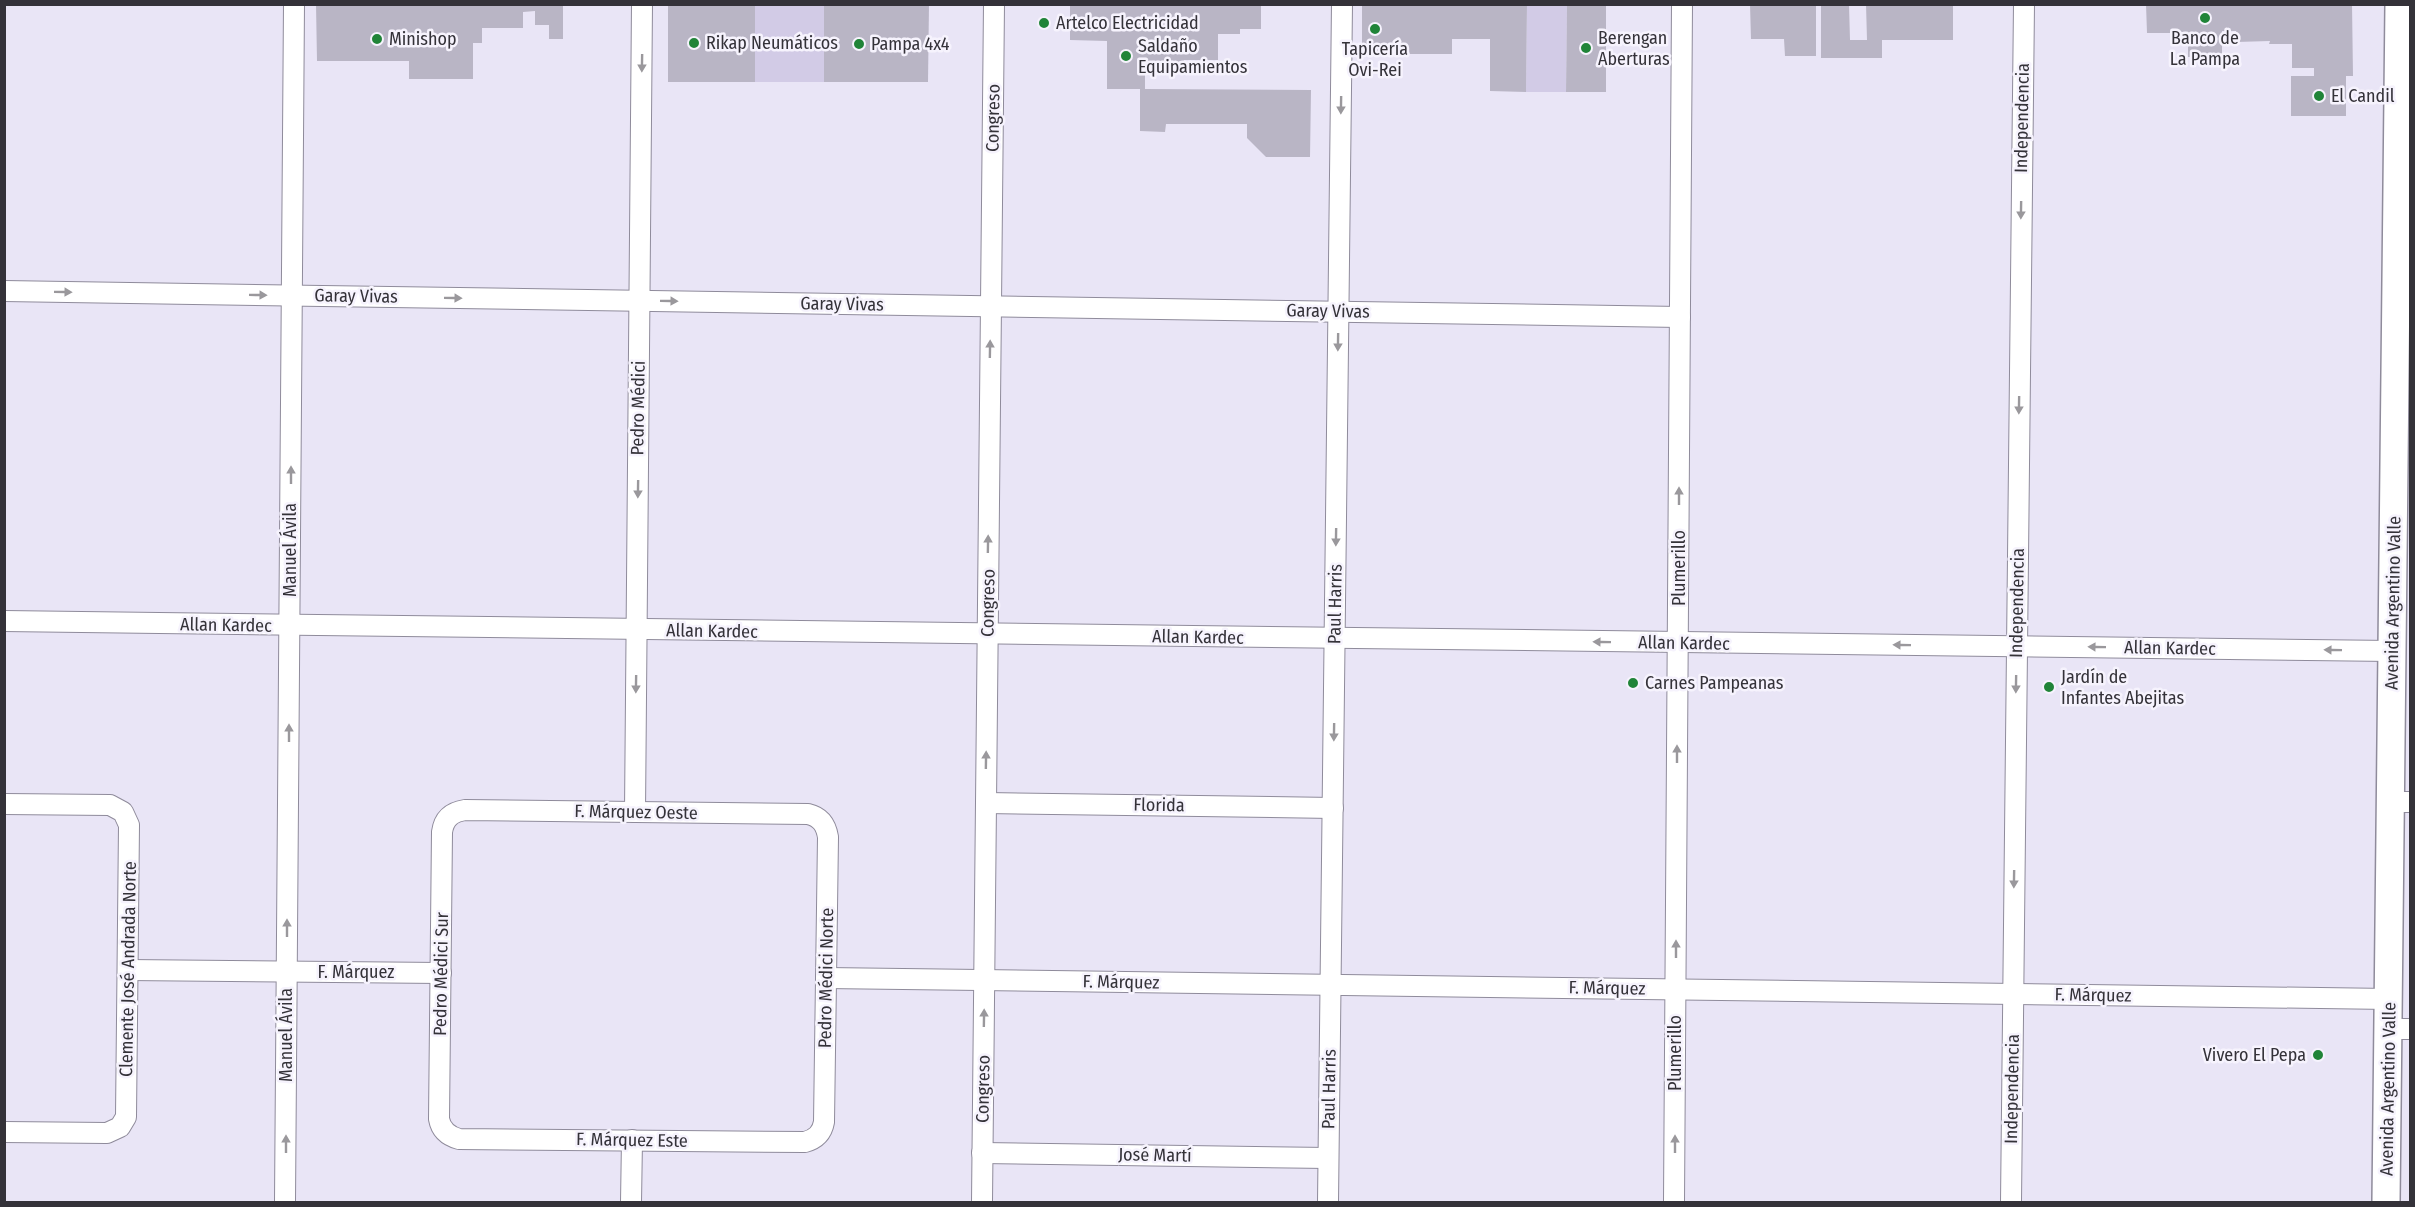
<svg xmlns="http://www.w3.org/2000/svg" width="2415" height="1207" font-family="'Fira Sans Condensed',sans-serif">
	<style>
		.green { fill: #d2cbe6 }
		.building { fill: #b9b5c5 }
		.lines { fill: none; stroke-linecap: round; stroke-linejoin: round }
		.minor-casing { stroke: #8f8b9b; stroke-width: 22 }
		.secondary-casing { stroke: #8f8b9b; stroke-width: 30 }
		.minor { stroke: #fff; stroke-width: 20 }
		.secondary { stroke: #fff; stroke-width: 27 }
		.oneway { fill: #9a989c }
		.poi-dot { fill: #208438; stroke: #f6f3fd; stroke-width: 2 }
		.labels { text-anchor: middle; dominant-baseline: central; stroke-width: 5; stroke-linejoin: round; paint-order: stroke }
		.poi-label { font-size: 18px; fill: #343239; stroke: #f6f3fd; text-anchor: start }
		.street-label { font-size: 18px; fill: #343239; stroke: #f6f3fd }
	</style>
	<rect width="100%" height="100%" fill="#e9e5f6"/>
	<g class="green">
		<rect x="755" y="5" width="69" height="77"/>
		<path d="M1527 5H1567L1566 92H1526Z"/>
	</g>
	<g class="building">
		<path d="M316 4H563V39H549V25H535V11L523 12V28H482V43H473V79H409V61H317Z"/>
		<rect x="668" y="4" width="87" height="78"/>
		<path d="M894 4H929L928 82H824V5Z"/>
		<path d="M1070 4 1261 5V29H1240V34H1218V60H1184V71H1145V89L1311 90 1310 157H1266L1247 138V124H1166L1165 132 1140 131V89H1107V41L1070 40Z"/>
		<path d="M1362 4H1527L1526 92 1490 91V39H1452V54H1362Z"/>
		<path d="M1567 4H1606V92H1566Z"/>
		<path d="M1750 4H1816V56H1785L1784 39H1751Z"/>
		<path d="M1821 4H1849L1850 40H1867L1866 4H1953V40H1882V58H1821Z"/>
		<path d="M2146 4H2352L2353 76H2346V116H2291V76H2314V68H2292V44H2269L2270 41 2236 42V31H2222V57H2188V33H2147Z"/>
	</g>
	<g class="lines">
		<g class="minor-casing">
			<g id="minor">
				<path d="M4 291 1680 317"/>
				<path d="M4 621 2392 651"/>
				<path d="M2390 802H2410"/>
				<path d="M986 803 1333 808"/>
				<path d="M4 804 110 805 123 812 129 825 126 1117 120 1127 107 1133 4 1132"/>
				<path d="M465 810 808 814C821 817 826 825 828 837L824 1122C822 1133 816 1139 805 1142L459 1139C448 1136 441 1130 439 1119L442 832C444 818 452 812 465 810Z"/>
				<path d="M635 812 642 4"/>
				<path d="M128 970 441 973"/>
				<path d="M826 978 2389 999"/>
				<path d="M2388 1029H2410"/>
				<path d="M982 1153 1328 1158"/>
				<path d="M285 1202 294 4"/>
				<path d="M631 1202 632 1140"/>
				<path d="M982 1202 994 4"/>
				<path d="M1328 1202 1342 4"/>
				<path d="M1674 1202 1682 4"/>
				<path d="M2011 1202 2024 4"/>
			</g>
		</g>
		<g class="secondary-casing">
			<path id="secondary" d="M2386 1202 2399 4"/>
		</g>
		<use href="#minor" class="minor"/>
		<use href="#secondary" class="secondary"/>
	</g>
	<defs><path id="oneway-solid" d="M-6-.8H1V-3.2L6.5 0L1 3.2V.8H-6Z" transform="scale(1.5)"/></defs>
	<g class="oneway">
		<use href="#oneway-solid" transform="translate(642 63) rotate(91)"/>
		<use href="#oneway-solid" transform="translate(1341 105) rotate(91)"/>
		<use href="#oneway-solid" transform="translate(2021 210) rotate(91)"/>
		<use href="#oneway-solid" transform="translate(63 292) rotate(1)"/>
		<use href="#oneway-solid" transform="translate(258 295) rotate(1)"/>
		<use href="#oneway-solid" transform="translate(453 298) rotate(1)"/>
		<use href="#oneway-solid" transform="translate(669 301) rotate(1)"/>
		<use href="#oneway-solid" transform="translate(1338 342) rotate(91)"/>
		<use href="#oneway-solid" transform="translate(990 349) rotate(-89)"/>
		<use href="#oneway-solid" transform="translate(2019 405) rotate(91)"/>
		<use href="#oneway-solid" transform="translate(291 475) rotate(-90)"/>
		<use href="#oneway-solid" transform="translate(638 489) rotate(91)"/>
		<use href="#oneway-solid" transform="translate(1679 496) rotate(-90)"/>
		<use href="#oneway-solid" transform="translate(1336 537) rotate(91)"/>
		<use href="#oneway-solid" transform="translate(988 544) rotate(-89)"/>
		<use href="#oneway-solid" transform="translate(1602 642) rotate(-179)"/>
		<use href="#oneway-solid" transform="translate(1902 645) rotate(-179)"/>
		<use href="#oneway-solid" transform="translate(2097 647) rotate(-179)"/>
		<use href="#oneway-solid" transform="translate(2333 650) rotate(-179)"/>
		<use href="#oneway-solid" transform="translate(636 684) rotate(91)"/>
		<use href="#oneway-solid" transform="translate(2016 684) rotate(91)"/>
		<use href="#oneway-solid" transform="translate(1334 732) rotate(91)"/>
		<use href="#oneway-solid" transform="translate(289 733) rotate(-90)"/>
		<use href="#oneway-solid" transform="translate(1677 754) rotate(-90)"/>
		<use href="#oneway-solid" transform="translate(986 760) rotate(-89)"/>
		<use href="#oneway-solid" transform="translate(2014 879) rotate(91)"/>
		<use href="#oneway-solid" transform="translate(287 928) rotate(-90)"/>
		<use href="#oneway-solid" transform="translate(1676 949) rotate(-90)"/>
		<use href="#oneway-solid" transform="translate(984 1018) rotate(-89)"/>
		<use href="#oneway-solid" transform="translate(286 1144) rotate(-90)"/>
		<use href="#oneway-solid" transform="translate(1675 1144) rotate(-90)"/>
	</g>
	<g class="poi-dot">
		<circle cx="2205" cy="18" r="6"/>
		<circle cx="1044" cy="23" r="6"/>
		<circle cx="1375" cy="29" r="6"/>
		<circle cx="377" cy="39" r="6"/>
		<circle cx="694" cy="43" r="6"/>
		<circle cx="859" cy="44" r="6"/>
		<circle cx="1586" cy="48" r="6"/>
		<circle cx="1126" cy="56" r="6"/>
		<circle cx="2319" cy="96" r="6"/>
		<circle cx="1633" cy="683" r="6"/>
		<circle cx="2049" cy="687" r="6"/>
		<circle cx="2318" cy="1055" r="6"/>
	</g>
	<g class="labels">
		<g class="poi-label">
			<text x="1056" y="23">Artelco Electricidad</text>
			<text x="1598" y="38">Berengan<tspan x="1598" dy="21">Aberturas</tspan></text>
			<text x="2205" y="38" text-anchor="middle">Banco de<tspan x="2205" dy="21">La Pampa</tspan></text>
			<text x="389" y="39">Minishop</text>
			<text x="706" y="43">Rikap Neumáticos</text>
			<text x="871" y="44">Pampa 4x4</text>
			<text x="1138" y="46">Saldaño<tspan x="1138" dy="21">Equipamientos</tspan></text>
			<text x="1375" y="49" text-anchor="middle">Tapicería<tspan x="1375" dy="21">Ovi-Rei</tspan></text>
			<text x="2331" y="96">El Candil</text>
			<text x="2061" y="677">Jardín de<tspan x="2061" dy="21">Infantes Abejitas</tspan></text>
			<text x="1645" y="683">Carnes Pampeanas</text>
			<text x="2306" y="1055" text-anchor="end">Vivero El Pepa</text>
		</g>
		<g class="street-label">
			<text transform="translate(993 118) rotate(-89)">Congreso</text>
			<text transform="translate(2022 118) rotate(-89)">Independencia</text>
			<text transform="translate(356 296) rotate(1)">Garay Vivas</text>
			<text transform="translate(842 304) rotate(1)">Garay Vivas</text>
			<text transform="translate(1328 311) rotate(1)">Garay Vivas</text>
			<text transform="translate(638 408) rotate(-89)">Pedro Médici</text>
			<text transform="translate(290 550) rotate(-90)">Manuel Ávila</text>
			<text transform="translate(1679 568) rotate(-90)">Plumerillo</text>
			<text transform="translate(988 603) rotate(-89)">Congreso</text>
			<text transform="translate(2017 603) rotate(-89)">Independencia</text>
			<text transform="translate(2393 603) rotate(-89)">Avenida Argentino Valle</text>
			<text transform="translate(1335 604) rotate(-89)">Paul Harris</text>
			<text transform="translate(226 625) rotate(1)">Allan Kardec</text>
			<text transform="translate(712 631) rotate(1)">Allan Kardec</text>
			<text transform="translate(1198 637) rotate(1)">Allan Kardec</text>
			<text transform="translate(1684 643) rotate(1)">Allan Kardec</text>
			<text transform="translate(2170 648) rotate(1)">Allan Kardec</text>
			<text transform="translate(1159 805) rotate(1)">Florida</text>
			<text transform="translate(636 812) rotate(1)">F. Márquez Oeste</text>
			<text transform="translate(128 969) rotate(-89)">Clemente José Andrada Norte</text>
			<text x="356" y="972">F. Márquez</text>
			<text transform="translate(441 974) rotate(-89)">Pedro Médici Sur</text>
			<text transform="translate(826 978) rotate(-89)">Pedro Médici Norte</text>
			<text transform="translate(1121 982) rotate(1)">F. Márquez</text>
			<text transform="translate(1607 988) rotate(1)">F. Márquez</text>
			<text transform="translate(2093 995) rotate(1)">F. Márquez</text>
			<text transform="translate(286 1035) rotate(-90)">Manuel Ávila</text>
			<text transform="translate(1675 1053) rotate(-90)">Plumerillo</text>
			<text transform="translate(983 1089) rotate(-89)">Congreso</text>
			<text transform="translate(1329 1089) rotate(-89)">Paul Harris</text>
			<text transform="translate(2012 1089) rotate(-89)">Independencia</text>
			<text transform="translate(2388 1089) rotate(-89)">Avenida Argentino Valle</text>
			<text transform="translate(632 1140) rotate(1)">F. Márquez Este</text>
			<text transform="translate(1155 1155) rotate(1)">José Martí</text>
		</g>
	</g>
	<rect width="2415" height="1207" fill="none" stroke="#343239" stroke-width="12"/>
</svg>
